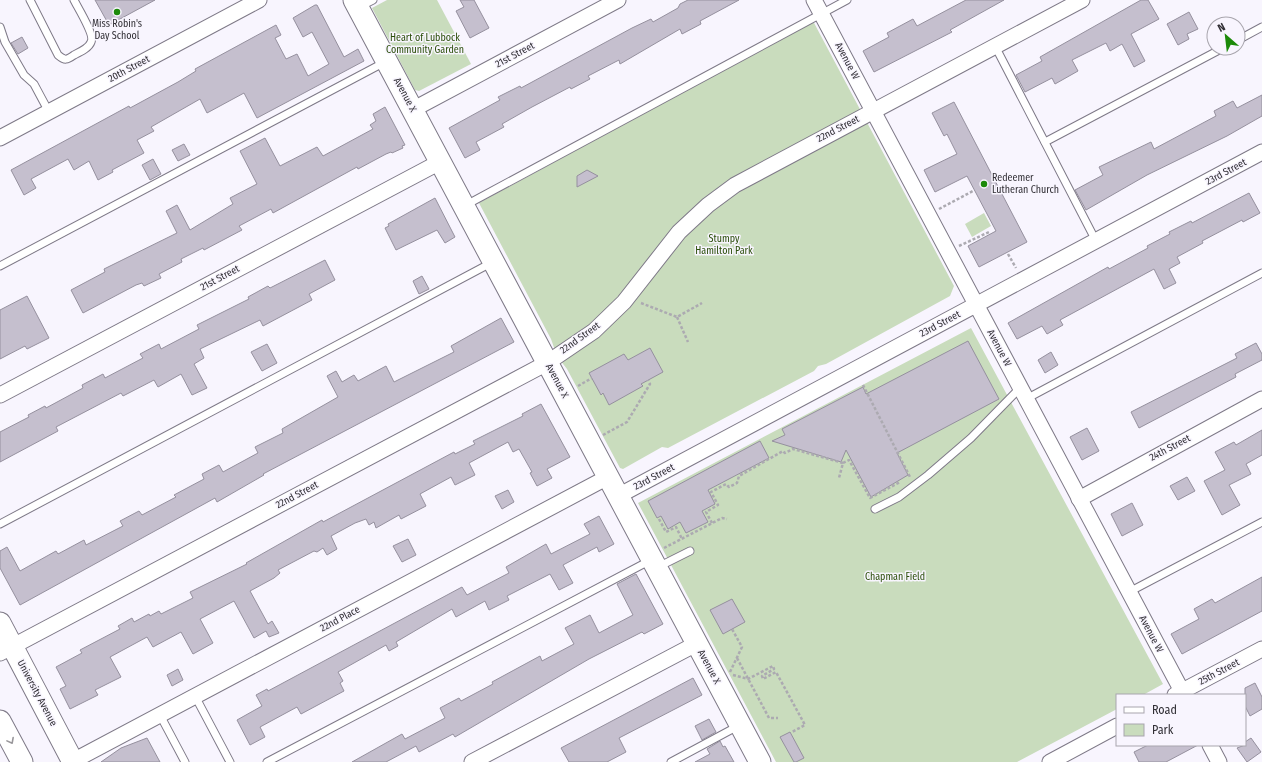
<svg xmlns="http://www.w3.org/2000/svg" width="1262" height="762" font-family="'Fira Sans Condensed',sans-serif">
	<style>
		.green { fill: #c9dcbd }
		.building { fill: #c5bfce; stroke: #95909e }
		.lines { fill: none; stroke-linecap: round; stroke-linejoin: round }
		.lane-casing { stroke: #7e7987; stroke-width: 9 }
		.street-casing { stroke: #7e7987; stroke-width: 17 }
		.secondary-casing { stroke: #7e7987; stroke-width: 23 }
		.path { stroke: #acaab1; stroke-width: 2.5; stroke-dasharray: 3 2; stroke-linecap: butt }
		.lane { stroke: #fff; stroke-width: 7 }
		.street { stroke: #fff; stroke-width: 15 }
		.secondary { stroke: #fff; stroke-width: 21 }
		.oneway { stroke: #98969a }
		.poi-dot { fill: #1c8a09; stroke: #f8f5fe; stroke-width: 1.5 }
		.labels { text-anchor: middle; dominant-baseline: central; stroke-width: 3; stroke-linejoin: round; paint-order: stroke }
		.poi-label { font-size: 10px; fill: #302e34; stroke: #f8f5fe }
		.park-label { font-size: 10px; fill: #2a4e09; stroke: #f8f5fe }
		.street-label { font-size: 10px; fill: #302e34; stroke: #f8f5fe }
	</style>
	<rect width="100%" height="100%" fill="#f8f5fe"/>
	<g class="green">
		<path d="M387 0H437L471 64 419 91 415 90 372 8Z"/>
		<path d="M813 21 954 286 950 296 826 364 818 366 814 371 668 448 662 447 623 469 620 468 567 369 557 356 551 339 479 203Z"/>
		<path d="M984 213 991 226 972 237 965 224Z"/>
		<path d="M971 328 1163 684 1143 695H1117V709L1017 762H776L638 503Z"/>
	</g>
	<g class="building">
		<path d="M95 0H155L109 25Z"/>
		<path d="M460 0H474L489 28 470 38 456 11 464 7Z"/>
		<path d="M688 0H739L700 21 701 24 682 34 680 29 620 64 619 60 588 76 590 79 571 89 570 87 532 107 502 124 504 127 476 142 480 150 465 158 449 128 500 100 498 97 520 86 521 88 632 28 651 19 653 22 678 8 680 4Z"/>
		<path d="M966 0H1004L950 30 952 32 874 72 863 51 889 37 887 33 913 19 917 26Z"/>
		<path d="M1141 0H1148L1159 19 1131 34 1145 61 1134 67 1122 44 1110 51 1106 43 1072 60 1078 71 1055 84 1052 78 1025 92 1016 75 1042 61 1040 57Z"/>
		<path d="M315 5H317L344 57 358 49 364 61 257 118 244 93 207 113 200 99 151 127 154 131 137 140 144 153 112 170 113 172 98 180 89 161 74 170 68 159 31 179 36 188 24 195 11 170 129 106 130 108 178 82 196 71 195 69 276 25 281 35 275 38 286 59 297 54 308 76 329 64 312 32 303 37 293 18Z"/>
		<path d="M1189 12 1198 29 1187 34 1189 39 1178 45 1167 24Z"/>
		<path d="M22 37 28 48 18 54 11 43Z"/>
		<path d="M1262 95V116L1227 136 1147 175 1086 210 1075 190 1103 175 1099 167 1151 142 1154 149 1216 116 1214 111 1233 101 1237 108Z"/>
		<path d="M954 102 1027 242 979 267 968 246 996 231 967 176 935 192 924 170 957 154 947 134 944 136 932 113Z"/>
		<path d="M385 107 405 145 402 146 403 148 392 153 391 152 386 154 358 169 357 167 273 213 271 209 239 226 242 230 204 250 203 248 181 259 182 262 159 274 161 278 144 286 142 283 136 285 83 313 71 290 105 272 104 269 177 233 166 211 177 205 190 230 233 204 230 198 257 184 240 151 265 138 280 166 317 147 323 156 373 129 370 125 376 121 373 114Z"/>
		<path d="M184 144 190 155 178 161 172 150Z"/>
		<path d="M153 159 161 174 150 180 142 165Z"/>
		<path d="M587 170 598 176 577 187V176Z"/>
		<path d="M1249 193 1260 213 1243 222 1242 220 1202 241 1203 243 1177 257 1180 263 1169 269 1176 283 1164 289 1154 269 1060 320 1063 325 1047 334 1042 326 1017 339 1008 323 1108 267 1109 269 1148 248 1147 246 1170 234 1169 232 1191 221 1192 223Z"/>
		<path d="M435 198 455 237 445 243 437 230 396 250 385 228 389 226 388 224Z"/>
		<path d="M325 260 335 280 309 294 312 300 263 326 260 320 200 349 204 358 194 364 207 388 192 395 181 374 158 387 154 380 123 396 121 393 56 427 58 431 0 462V432L29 417 28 415 45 406 46 408 83 388 82 385 103 374 105 378 143 358 140 354 159 344 161 349 199 329 197 325 249 299 248 297 268 286 270 288Z"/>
		<path d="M422 276 429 289 419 294 413 281Z"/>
		<path d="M27 296 49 338 27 349 25 346 0 359V310Z"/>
		<path d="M501 318 514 342 263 474 264 475 217 502 215 498 20 605 0 568V551L7 547 20 571 56 551 58 554 84 540 86 545 123 526 120 521 139 511 142 515 176 497 174 495 204 479 202 474 219 465 223 472 258 453 255 447 283 433 282 429 338 397 327 376 336 371 342 382 354 375 358 381 386 366 394 382 454 352 451 346Z"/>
		<path d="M968 341 999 399 897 453 908 475 871 497 846 450 841 462 772 441 785 435 782 429 863 387 866 394Z"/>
		<path d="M1256 343 1262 354V360L1235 374 1236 377 1139 428 1131 412 1237 358 1235 354Z"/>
		<path d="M267 344 277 363 262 371 251 352Z"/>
		<path d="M650 348 663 372 641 384 643 386 609 405 603 393 601 395 589 373 624 354 628 360Z"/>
		<path d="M1051 352 1058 365 1045 373 1038 360Z"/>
		<path d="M541 404 570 457 547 469 552 478 537 486 530 473 532 472 519 449 513 452 508 442 469 463 475 475 455 485 451 477 420 494 426 506 401 519 399 515 376 528 374 522 369 525 366 519 355 523 331 536 337 549 327 555 323 548 317 552 314 551 278 570 280 573 274 578 250 591 268 624 272 621 279 633 269 637 266 631 254 638 234 601 200 619 213 643 193 654 181 632 153 647 147 637 110 657 121 677 95 690 98 695 70 709 60 689 66 686 56 667 82 653 80 650 120 629 118 626 132 618 134 622 149 614 150 616 159 611 161 614 193 598 190 592 247 564 246 563 322 520 323 522 454 452 455 454 475 444 473 441 523 416 522 414Z"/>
		<path d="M1087 428 1099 451 1082 460 1070 437Z"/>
		<path d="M1262 430V455L1246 464 1251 474 1229 485 1240 505 1222 515 1204 481 1225 470 1215 452 1234 442 1236 445Z"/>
		<path d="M760 441 769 458 708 490 715 504 702 511 708 522 686 533 680 522 668 529 661 516 657 518 648 501Z"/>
		<path d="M1187 477 1195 491 1178 500 1170 486Z"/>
		<path d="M508 490 514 502 502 509 495 496Z"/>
		<path d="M1132 503 1143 525 1122 536 1111 514Z"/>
		<path d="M599 516 614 544 599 552 597 547 563 565 573 583 559 590 550 574 507 596 509 600 489 610 485 601 456 617 452 609 396 642 398 646 389 651 386 645 338 672 343 681 340 683 344 691 301 714 297 707 260 727 265 737 250 745 237 720 262 706 256 695 267 689 268 691 462 587 467 595 509 573 506 567 546 544 551 554 590 534 584 524Z"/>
		<path d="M408 539 416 555 402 562 393 546Z"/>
		<path d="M636 574 663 624 644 634 642 632 589 659 455 737 453 734 419 752 416 746 386 762H352L402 734 405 739 445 718 440 708 459 698 461 701 493 684 492 682 540 656 542 661 574 644 565 628 590 615 599 633 633 615 617 584Z"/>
		<path d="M1262 577V611L1182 654 1171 634 1199 619 1194 609 1212 599 1215 603Z"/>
		<path d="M732 599 745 622 723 634 710 610Z"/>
		<path d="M178 669 183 680 172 686 167 675Z"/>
		<path d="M693 678 702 695 619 738 626 752 607 762H569L561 748Z"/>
		<path d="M1255 683 1262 697V709L1250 716 1245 706V688Z"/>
		<path d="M709 719 716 732 702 740 695 726Z"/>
		<path d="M790 732 804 758 796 762H794L780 737Z"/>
		<path d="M147 738 160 762H101L121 748Z"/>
		<path d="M1251 738 1261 752 1247 762 1237 748 1245 745V742Z"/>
		<path d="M720 741 723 747 725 746 734 762H695L710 754 707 749Z"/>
		<path d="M1148 745H1198L1166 762H1139L1134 752Z"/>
	</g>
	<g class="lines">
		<g class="lane-casing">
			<g id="lane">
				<path d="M30 0 58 55C65 61 67 60 74 55 80 52 89 48 91 42 95 35 78 8 74 0"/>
				<path d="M359 7 373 0"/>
				<path d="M0 27 5 42 24 75 34 84 49 112"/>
				<path d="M1238 40 1262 27"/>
				<path d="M995 46 1096 241"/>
				<path d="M1045 142 1223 48"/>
				<path d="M466 205 847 0"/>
				<path d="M0 266 385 62"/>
				<path d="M1026 399 1262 273"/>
				<path d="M875 509 899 497 928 475 971 438 1020 388"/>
				<path d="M0 524 491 263"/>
				<path d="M658 567 690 551"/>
				<path d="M1129 592 1262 522"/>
				<path d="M195 696 230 762"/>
				<path d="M160 715 185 762"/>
				<path d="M267 762 651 560"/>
				<path d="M671 762 740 725"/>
			</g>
		</g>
		<g class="street-casing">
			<g id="street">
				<path d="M814 0 1184 695"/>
				<path d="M412 110 618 0"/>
				<path d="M0 138 259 0"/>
				<path d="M0 395 440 162"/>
				<path d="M618 496 1262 152"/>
				<path d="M1079 499 1262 399"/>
				<path d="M0 653 547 363 594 331 624 302 679 232 708 205 735 185 1082 0"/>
				<path d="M1175 695 1262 649"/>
				<path d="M1210 745 1219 762"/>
				<path d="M73 761 608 477"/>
				<path d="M472 762 696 644"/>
				<path d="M1050 762 1117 726"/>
			</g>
		</g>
		<g class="secondary-casing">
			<g id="secondary">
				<path d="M354 0 760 762"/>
				<path d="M0 623 73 762"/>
				<path d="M0 721 22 762"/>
			</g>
		</g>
		<g class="path">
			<path d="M939 209 973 191"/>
			<path d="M959 246 989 232"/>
			<path d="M1008 254 1016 268"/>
			<path d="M641 303 677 317 702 303"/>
			<path d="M677 317 688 342"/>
			<path d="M863 385 910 477"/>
			<path d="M578 386 592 378"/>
			<path d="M603 435 627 422 650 384 648 380"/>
			<path d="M843 463 849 460 870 498 900 482"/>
			<path d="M659 519 666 532 676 527 682 539"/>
			<path d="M712 523 706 512 718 505 711 492 726 484 729 487 737 483 739 476 783 451 785 453 793 449 843 463 839 478"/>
			<path d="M664 548 722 518 727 519"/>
			<path d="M737 658 769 718H778"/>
			<path d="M730 672 742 647 732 629"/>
			<path d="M733 675 748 679 773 666 774 669 762 676 763 679 776 672 805 725 792 732"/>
		</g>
		<use href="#lane" class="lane"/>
		<use href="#street" class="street"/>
		<use href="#secondary" class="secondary"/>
	</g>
	<defs><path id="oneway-chevron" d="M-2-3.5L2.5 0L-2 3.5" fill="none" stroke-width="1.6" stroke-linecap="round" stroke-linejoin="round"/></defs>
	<use class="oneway" href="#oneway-chevron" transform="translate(11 741) rotate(62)"/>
	<g class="poi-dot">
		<circle cx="117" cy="12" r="4"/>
		<circle cx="984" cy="184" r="4"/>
	</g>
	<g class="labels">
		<g class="poi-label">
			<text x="117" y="24">Miss Robin's<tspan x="117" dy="12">Day School</tspan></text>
			<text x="992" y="178" text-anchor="start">Redeemer<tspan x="992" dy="12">Lutheran Church</tspan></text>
		</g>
		<g class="park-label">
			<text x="425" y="38">Heart of Lubbock<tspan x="425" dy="12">Community Garden</tspan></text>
			<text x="724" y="239">Stumpy<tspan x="724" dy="12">Hamilton Park</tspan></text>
			<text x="895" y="577">Chapman Field</text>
		</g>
		<g class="street-label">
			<text transform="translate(515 55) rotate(-28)">21st Street</text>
			<text transform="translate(847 61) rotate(62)">Avenue W</text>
			<text transform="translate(129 69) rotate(-28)">20th Street</text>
			<text transform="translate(405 95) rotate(62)">Avenue X</text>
			<text transform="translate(838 129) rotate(-27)">22nd Street</text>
			<text transform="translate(1226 172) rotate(-28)">23rd Street</text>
			<text transform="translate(220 278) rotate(-28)">21st Street</text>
			<text transform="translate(940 324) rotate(-28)">23rd Street</text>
			<text transform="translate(580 338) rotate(-36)">22nd Street</text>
			<text transform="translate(999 348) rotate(62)">Avenue W</text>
			<text transform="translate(557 381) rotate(62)">Avenue X</text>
			<text transform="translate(1170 448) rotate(-28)">24th Street</text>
			<text transform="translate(654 477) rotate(-28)">23rd Street</text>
			<text transform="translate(297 495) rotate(-28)">22nd Street</text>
			<text transform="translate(340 619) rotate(-28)">22nd Place</text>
			<text transform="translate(1151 634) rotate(62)">Avenue W</text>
			<text transform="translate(709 667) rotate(62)">Avenue X</text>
			<text transform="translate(1219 672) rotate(-28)">25th Street</text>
			<text transform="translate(37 693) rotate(62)">University Avenue</text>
		</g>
	</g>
	<rect x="1116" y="694" width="130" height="52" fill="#f8f5fe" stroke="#a8a5ad"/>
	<rect x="1124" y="707" width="20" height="6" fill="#ffffff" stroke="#a8a5ad"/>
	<text x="1152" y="714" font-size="12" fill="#302e34">Road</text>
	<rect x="1124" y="724" width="20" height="12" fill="#c9dcbd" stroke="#a8a5ad"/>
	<text x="1152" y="734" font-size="12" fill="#302e34">Park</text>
	<g transform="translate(1226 36) rotate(332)"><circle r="19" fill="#f8f5fe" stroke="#a8a5ad"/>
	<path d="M0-3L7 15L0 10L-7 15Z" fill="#1c8a09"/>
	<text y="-6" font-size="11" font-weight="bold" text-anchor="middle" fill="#302e34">N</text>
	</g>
</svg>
